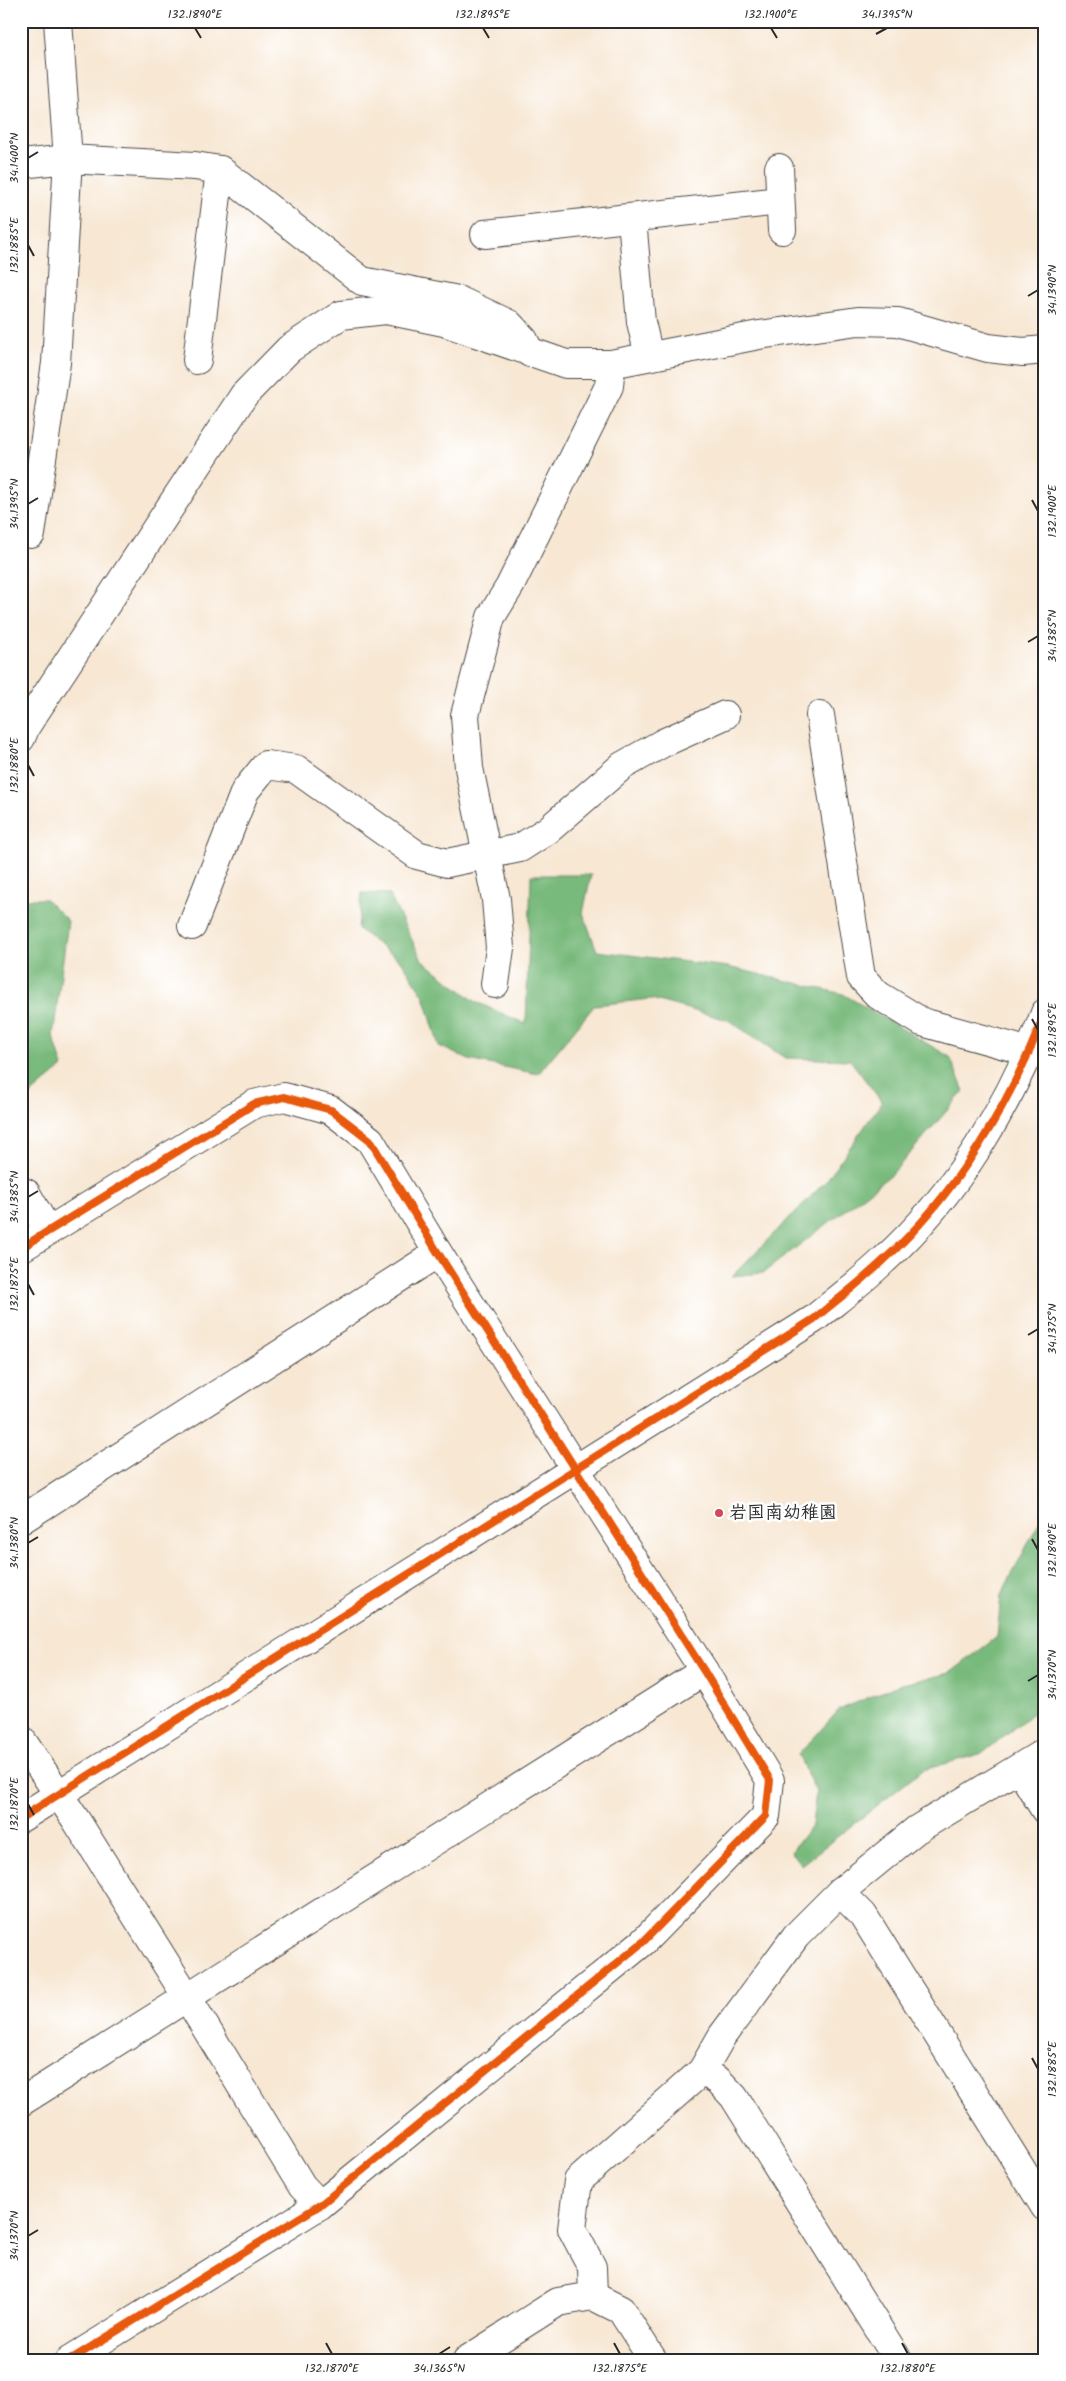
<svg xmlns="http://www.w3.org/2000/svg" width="1066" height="2381" font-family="Kalam,'Klee One',sans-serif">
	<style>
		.forest { fill: #78ba7c; stroke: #527254 }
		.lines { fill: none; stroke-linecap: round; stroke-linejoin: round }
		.minor-casing { stroke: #4a4744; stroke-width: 30 }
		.minor { stroke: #fff; stroke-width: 28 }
		.cycleway-casing { stroke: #fff; stroke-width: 11 }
		.cycleway { stroke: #e8590c; stroke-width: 8 }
		.ticks { fill: none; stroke: #2b2b2b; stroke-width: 2 }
		.poi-dot { fill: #d1495b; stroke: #fff; stroke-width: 2 }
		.labels { text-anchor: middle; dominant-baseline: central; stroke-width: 5; stroke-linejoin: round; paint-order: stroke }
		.poi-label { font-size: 18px; font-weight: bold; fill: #2b2b2b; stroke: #fff; text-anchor: start }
		.neatline { fill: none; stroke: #2b2b2b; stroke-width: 2 }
		.ticks-label { font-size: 12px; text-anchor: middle; fill: #2b2b2b }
	</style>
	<rect width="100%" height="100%" fill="#fff"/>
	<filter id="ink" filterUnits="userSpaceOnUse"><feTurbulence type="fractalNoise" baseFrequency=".02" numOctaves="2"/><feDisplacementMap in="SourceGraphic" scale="10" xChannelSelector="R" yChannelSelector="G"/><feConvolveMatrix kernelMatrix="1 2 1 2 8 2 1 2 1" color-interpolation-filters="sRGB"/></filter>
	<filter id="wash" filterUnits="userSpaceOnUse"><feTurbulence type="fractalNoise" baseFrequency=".0096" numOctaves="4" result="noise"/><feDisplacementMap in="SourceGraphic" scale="20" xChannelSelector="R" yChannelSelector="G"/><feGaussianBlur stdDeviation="1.12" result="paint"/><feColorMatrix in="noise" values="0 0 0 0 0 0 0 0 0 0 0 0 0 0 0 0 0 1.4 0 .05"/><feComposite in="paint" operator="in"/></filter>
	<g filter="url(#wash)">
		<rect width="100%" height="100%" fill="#f7e7d3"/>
		<g class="forest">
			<path d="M531 875H591L583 913 597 951 728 967 843 994 950 1057 964 1091 892 1174 763 1273 732 1276 826 1181 882 1102 850 1060 785 1058 728 1020 651 999 595 1005 538 1074 469 1060 439 1046 424 996 402 962 358 929 362 893 389 894 422 960 476 1002 526 1024Z"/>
			<path d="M21 899H46L68 921 53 1036 63 1067 21 1103Z"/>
			<path d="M1045 1511V1703L983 1753 923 1770 801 1865 791 1852 812 1825 816 1792 798 1755 839 1710 898 1685 950 1673 997 1637 1001 1595Z"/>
		</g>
	</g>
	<g filter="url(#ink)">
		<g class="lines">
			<g class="minor-casing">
				<g id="minor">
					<path d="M58 21 68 159 195 166 220 170 362 281 458 300 509 324 524 340 530 353"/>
					<path d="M21 164 68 159 56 363 31 534"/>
					<path d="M779 168 782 230"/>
					<path d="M632 219 641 322 649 356"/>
					<path d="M485 234 780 201"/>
					<path d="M197 360 220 170"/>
					<path d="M820 715 861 977 878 995 922 1022 1030 1052"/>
					<path d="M21 738 26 726 244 395 289 349 341 315 386 310 444 322 566 364H611L759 335 858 321 898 322 988 348 1023 352 1045 350"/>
					<path d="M192 926 245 791 266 765 296 769 417 855 447 863 520 848 548 830 622 766 663 743 725 715"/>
					<path d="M495 984 500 948 496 899 469 768 465 715 491 617 510 586 609 386 611 364"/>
					<path d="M21 1191 26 1193 48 1231"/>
					<path d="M21 1248 254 1104 284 1097 331 1110 370 1140 438 1253 704 1671 770 1780 766 1816 643 1942 320 2205 70 2360"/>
					<path d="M21 1520 438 1253"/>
					<path d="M21 1739 76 1820 187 1997 302 2186 320 2205"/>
					<path d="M1019 1768 1045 1810"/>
					<path d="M21 1818 814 1319C837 1300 862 1281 884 1260 957 1194 1010 1104 1045 1013"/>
					<path d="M840 1892 863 1915 1045 2207"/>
					<path d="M702 2071 719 2081 734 2097 898 2360"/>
					<path d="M21 2102 704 1671"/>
					<path d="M593 2296 592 2267 572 2229 578 2181 702 2071 722 2036 796 1936 840 1892 916 1830 1045 1752"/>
					<path d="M467 2360 558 2302 593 2296 621 2310 653 2360"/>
				</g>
			</g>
			<use href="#minor" class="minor"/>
			<g class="cycleway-casing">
				<g id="cycleway">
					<path d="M21 1248 254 1104 284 1097 331 1110 370 1140 438 1253 704 1671 770 1780 766 1816 643 1942 320 2205 70 2360"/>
					<path d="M21 1818 814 1319C837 1300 862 1281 884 1260 957 1194 1010 1104 1045 1013"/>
				</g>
			</g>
			<use href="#cycleway" class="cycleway"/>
		</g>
	</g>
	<path class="ticks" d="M195 28 201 38M483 28 489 38M771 28 777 38M876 34 887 28M28 158 38 152M28 245 34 256M1028 296 1038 290M1032 500 1038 511M28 504 38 498M1028 642 1038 636M28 765 34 776M1032 1019 1038 1030M28 1197 38 1191M28 1284 34 1295M1028 1335 1038 1329M1032 1539 1038 1550M28 1543 38 1537M1028 1681 1038 1675M28 1804 34 1815M1032 2058 1038 2069M28 2236 38 2230M326 2343 332 2354M614 2343 620 2354M902 2343 908 2354M439 2354 450 2347"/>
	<circle class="poi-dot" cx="719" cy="1513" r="5"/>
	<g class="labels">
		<g class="poi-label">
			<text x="729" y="1513">岩国南幼稚園</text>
		</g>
	</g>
	<rect width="1066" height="2381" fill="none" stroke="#fff" stroke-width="55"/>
	<rect x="28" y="28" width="1010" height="2326" class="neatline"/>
	<g class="ticks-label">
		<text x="195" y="18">132.1890°E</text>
		<text x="483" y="18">132.1895°E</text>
		<text x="771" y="18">132.1900°E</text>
		<text x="887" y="18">34.1395°N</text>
		<text transform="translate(14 158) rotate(-90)" y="4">34.1400°N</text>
		<text transform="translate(14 245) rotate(-90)" y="4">132.1885°E</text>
		<text transform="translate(1052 290) rotate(-90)" y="4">34.1390°N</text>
		<text transform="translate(14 504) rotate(-90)" y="4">34.1395°N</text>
		<text transform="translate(1052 511) rotate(-90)" y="4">132.1900°E</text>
		<text transform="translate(1052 636) rotate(-90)" y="4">34.1385°N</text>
		<text transform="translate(14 765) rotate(-90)" y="4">132.1880°E</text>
		<text transform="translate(1052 1030) rotate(-90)" y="4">132.1895°E</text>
		<text transform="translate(14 1197) rotate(-90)" y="4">34.1385°N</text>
		<text transform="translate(14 1284) rotate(-90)" y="4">132.1875°E</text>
		<text transform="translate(1052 1329) rotate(-90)" y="4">34.1375°N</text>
		<text transform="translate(14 1543) rotate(-90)" y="4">34.1380°N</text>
		<text transform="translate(1052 1550) rotate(-90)" y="4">132.1890°E</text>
		<text transform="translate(1052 1675) rotate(-90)" y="4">34.1370°N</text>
		<text transform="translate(14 1804) rotate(-90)" y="4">132.1870°E</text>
		<text transform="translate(1052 2069) rotate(-90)" y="4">132.1885°E</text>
		<text transform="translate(14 2236) rotate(-90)" y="4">34.1370°N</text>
		<text x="332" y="2372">132.1870°E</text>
		<text x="439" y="2372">34.1365°N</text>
		<text x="620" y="2372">132.1875°E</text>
		<text x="908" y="2372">132.1880°E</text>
	</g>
</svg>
